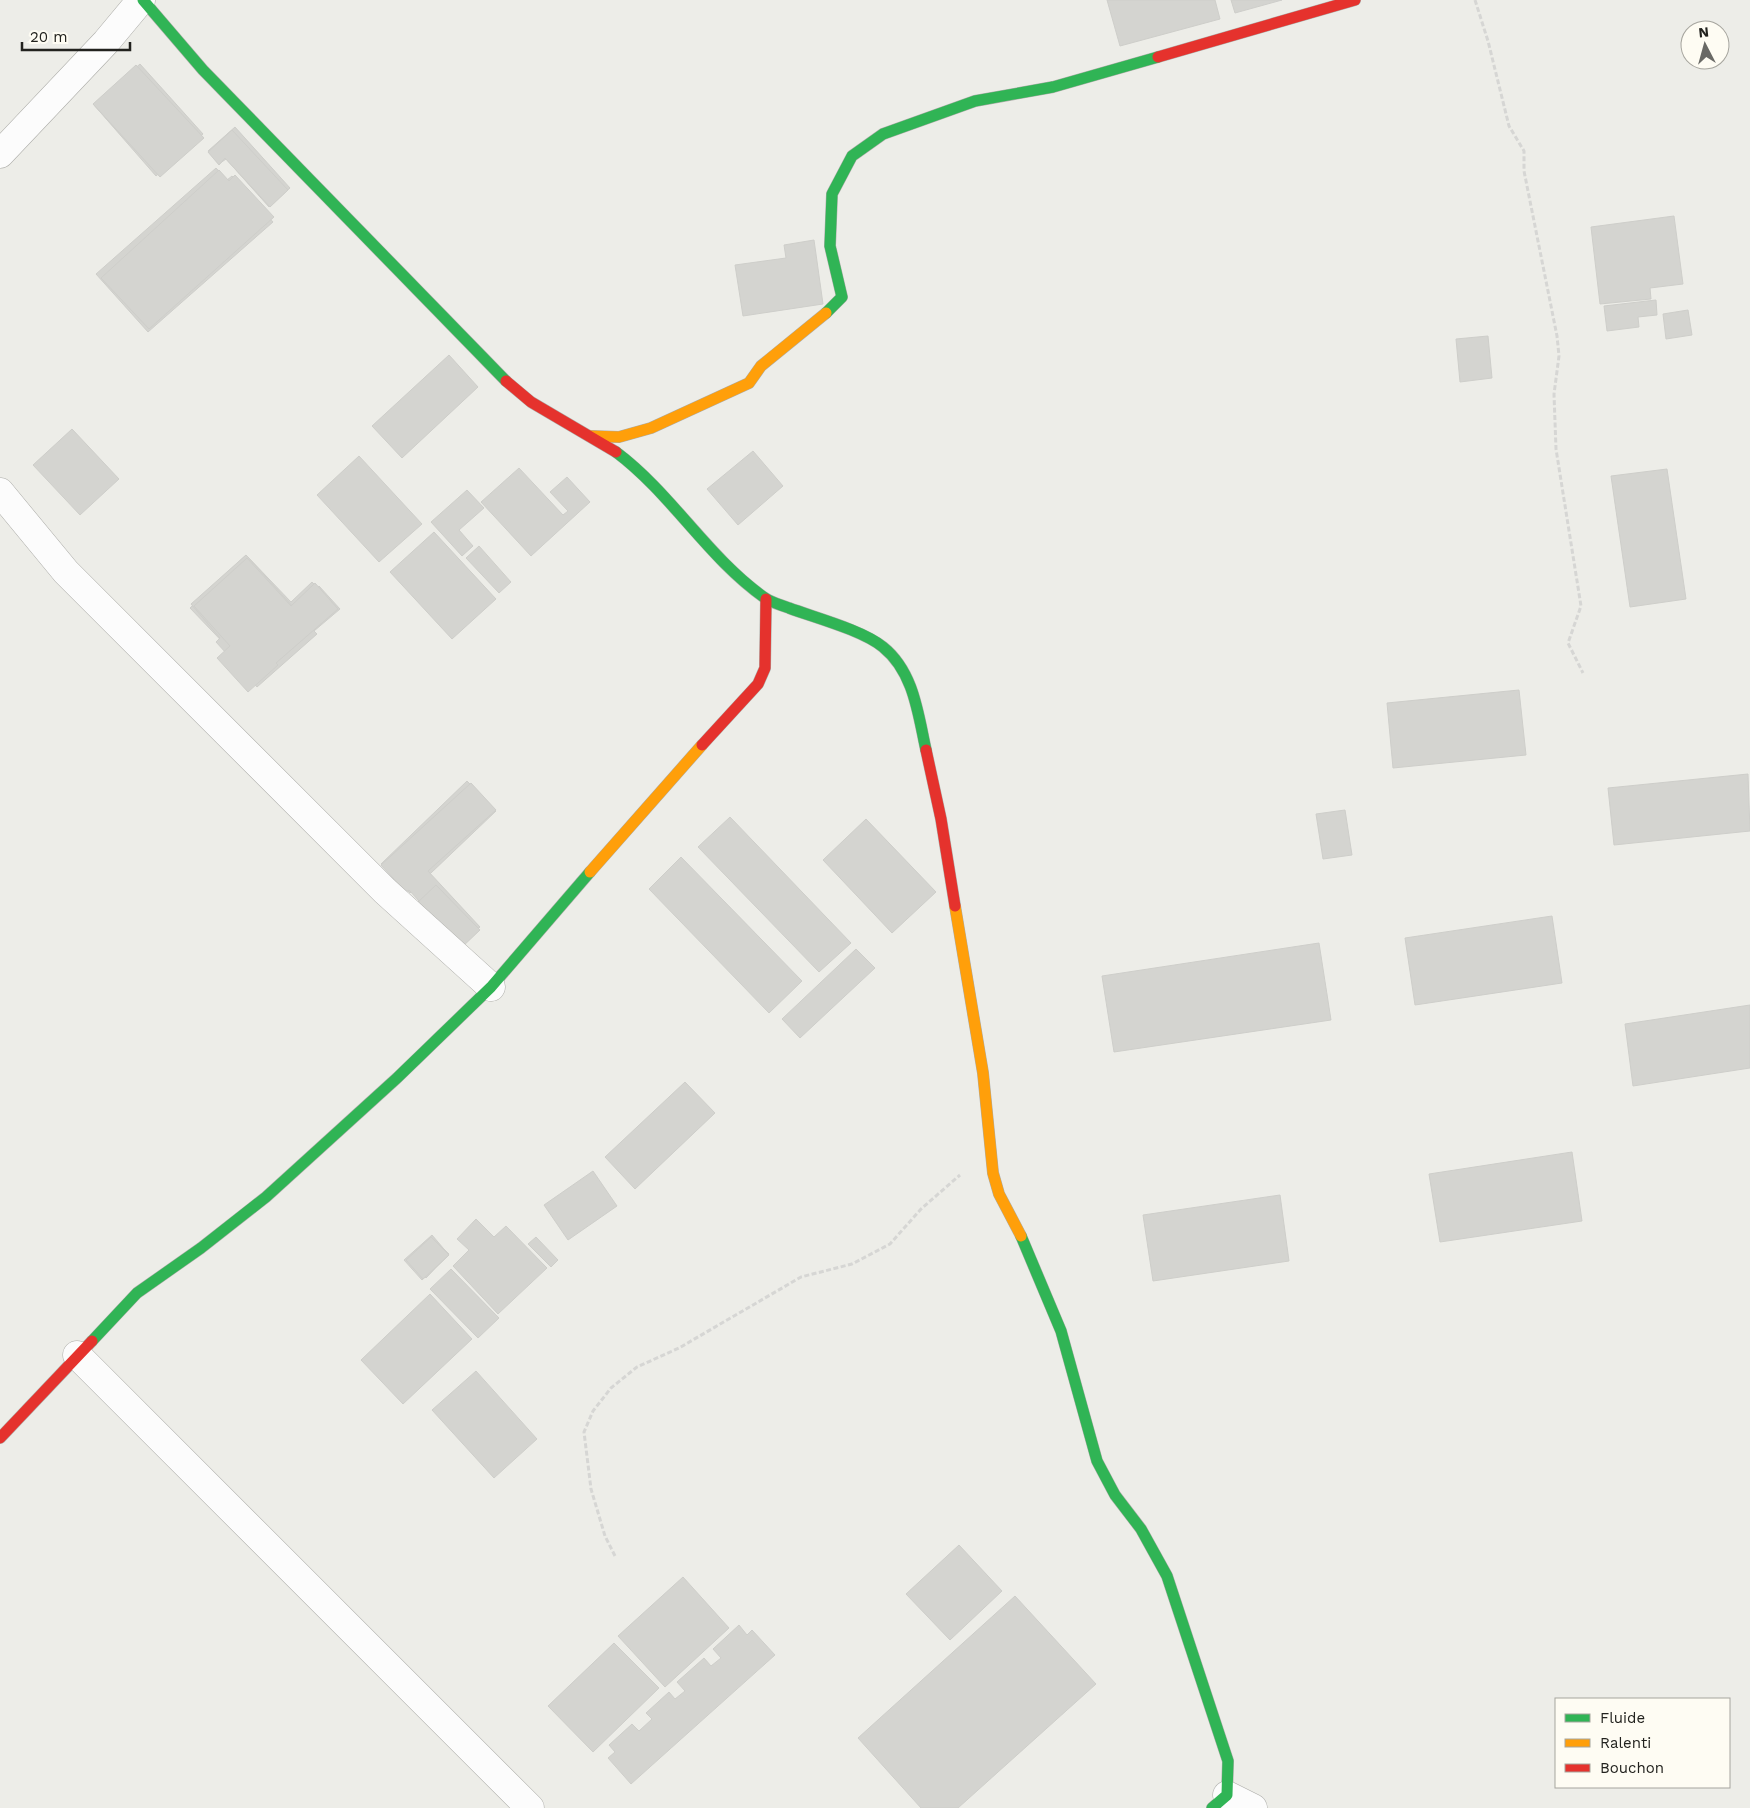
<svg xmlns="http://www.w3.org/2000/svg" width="1750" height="1808" font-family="'Work Sans',sans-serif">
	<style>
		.building { fill: #d4d4d0; stroke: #cececa }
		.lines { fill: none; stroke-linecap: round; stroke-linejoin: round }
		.street-casing { stroke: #acaca8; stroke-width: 29 }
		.fast-casing { stroke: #acaca8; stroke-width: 12 }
		.slow-casing { stroke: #acaca8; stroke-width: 12 }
		.jam-casing { stroke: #acaca8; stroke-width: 12 }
		.path { stroke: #d6d6d4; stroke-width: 3; stroke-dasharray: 5 2.5; stroke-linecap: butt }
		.street { stroke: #fcfcfc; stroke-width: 28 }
		.fast { stroke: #30b455; stroke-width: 11 }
		.slow { stroke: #ff9f0a; stroke-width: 11 }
		.jam { stroke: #e5322d; stroke-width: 11 }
	</style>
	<rect width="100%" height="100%" fill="#edede8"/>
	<g class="building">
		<path d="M1107 0H1215L1220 19 1120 46Z"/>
		<path d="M1231 0H1282L1235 13Z"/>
		<path d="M140 64 203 134 156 176 94 105Z"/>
		<path d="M136 65 204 138 160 177 93 104Z"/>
		<path d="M235 127 290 188 269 207 226 159 219 164 208 151Z"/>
		<path d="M232 130 288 190 270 207 225 158 219 165 208 152Z"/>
		<path d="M216 168 227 180 232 176 273 222 148 332 96 274Z"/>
		<path d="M219 170 229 181 235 175 274 217 149 329 101 278Z"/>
		<path d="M1674 216 1683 284 1650 288 1651 299 1600 304 1591 227Z"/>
		<path d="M814 240 823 304 743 316 735 265 786 258 784 245Z"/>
		<path d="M1656 300 1657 315 1638 317 1639 327 1607 331 1604 306Z"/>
		<path d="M1688 310 1692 335 1666 339 1663 314Z"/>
		<path d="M1488 336 1492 378 1460 382 1456 339Z"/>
		<path d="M449 355 478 387 402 458 372 426Z"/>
		<path d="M72 429 119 479 80 515 33 465Z"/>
		<path d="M753 451 783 486 738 525 707 489Z"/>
		<path d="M359 456 422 524 379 562 317 495Z"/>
		<path d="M519 468 563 515 568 511 550 492 567 477 590 502 531 556 481 502Z"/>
		<path d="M1667 469 1686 599 1630 607 1611 476Z"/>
		<path d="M467 490 484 508 459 530 473 546 462 556 431 522Z"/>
		<path d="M434 532 496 599 452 639 390 572Z"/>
		<path d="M479 546 511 582 499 593 466 558Z"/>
		<path d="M246 555 291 602 312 582 336 607 258 679 190 608Z"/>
		<path d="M246 555 294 608 319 586 340 609 314 631 317 634 257 687 216 642 220 638 191 604Z"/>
		<path d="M247 558 291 606 315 583 338 609 276 663 278 665 248 692 217 658 230 646 194 606Z"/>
		<path d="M1519 690 1526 755 1393 768 1387 703Z"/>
		<path d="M1748 774 1750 831 1614 845 1608 788Z"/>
		<path d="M467 781 496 811 410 893 381 864Z"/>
		<path d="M471 783 496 810 428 871 480 927 459 945 409 890 406 892 381 865Z"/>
		<path d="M1345 810 1352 855 1323 859 1316 814Z"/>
		<path d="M730 817 851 943 819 972 698 847Z"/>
		<path d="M866 819 936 892 892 933 823 860Z"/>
		<path d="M681 857 802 981 769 1013 649 889Z"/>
		<path d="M436 885 480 930 460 949 417 903Z"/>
		<path d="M1552 916 1562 983 1415 1005 1405 938Z"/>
		<path d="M1319 943 1331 1020 1114 1052 1102 976Z"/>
		<path d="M856 949 875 968 800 1038 782 1019Z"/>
		<path d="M1750 1005V1068L1633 1086 1625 1024Z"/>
		<path d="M685 1082 715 1113 635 1189 605 1157Z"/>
		<path d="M1572 1152 1582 1221 1440 1242 1429 1174Z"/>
		<path d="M593 1171 617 1206 568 1240 544 1205Z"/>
		<path d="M1280 1195 1289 1261 1153 1281 1143 1215Z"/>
		<path d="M476 1219 494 1237 506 1226 547 1268 498 1314 453 1266 469 1250 457 1239Z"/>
		<path d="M432 1235 449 1255 422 1280 404 1260Z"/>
		<path d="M431 1237 449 1254 426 1278 408 1260Z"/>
		<path d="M431 1237 449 1255 423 1279 406 1260Z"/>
		<path d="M536 1237 558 1260 551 1267 528 1244Z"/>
		<path d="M451 1269 499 1318 478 1338 430 1289Z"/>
		<path d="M430 1294 472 1339 403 1404 361 1360Z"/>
		<path d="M476 1371 537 1439 494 1478 432 1410Z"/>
		<path d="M959 1545 1002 1591 950 1640 906 1594Z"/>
		<path d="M683 1577 729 1628 665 1687 618 1636Z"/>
		<path d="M1015 1596 1096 1684 958 1808H921L858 1738Z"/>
		<path d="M739 1625 747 1635 752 1630 775 1655 631 1784 608 1758 615 1752 609 1745 632 1724 639 1731 652 1719 646 1713 669 1692 675 1699 685 1691 677 1682 704 1658 711 1666 721 1658 713 1649Z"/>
		<path d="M614 1643 659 1688 593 1752 548 1706Z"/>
	</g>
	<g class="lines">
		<g class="street-casing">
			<g id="street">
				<path d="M0 154 106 42 141 0"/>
				<path d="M0 492 66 572 385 891 491 987"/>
				<path d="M77 1355 530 1808"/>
				<path d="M1227 1795 1253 1808"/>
			</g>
		</g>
		<g class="fast-casing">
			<g id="fast">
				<path d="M143 0 203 70 506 381"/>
				<path d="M826 313 842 297 830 246 832 194 852 156 883 134 975 101 1053 87 1158 57"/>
				<path d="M616 452C672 494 708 558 765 598 772 603 782 605 789 608 816 618 862 630 883 647 914 672 918 714 926 750"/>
				<path d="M1021 1236 1061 1331 1097 1461 1115 1495 1141 1529 1167 1576 1228 1761 1227 1795 1212 1808"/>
				<path d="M92 1341 137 1293 201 1248 266 1197 397 1078 491 987 590 872"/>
			</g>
		</g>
		<g class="slow-casing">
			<g id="slow">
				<path d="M590 436 619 437 651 428 749 383 761 366 826 313"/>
				<path d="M590 872 702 745"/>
				<path d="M955 906 983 1073 993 1173 999 1194 1021 1236"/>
			</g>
		</g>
		<g class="jam-casing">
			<g id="jam">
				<path d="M1158 57 1355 0"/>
				<path d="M506 381 531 402 616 452"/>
				<path d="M702 745 758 684 765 668 766 599"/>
				<path d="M926 750 941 819 955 906"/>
				<path d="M0 1438 92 1341"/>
			</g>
		</g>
		<g class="path">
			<path d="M1475 0 1488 41 1509 126 1524 151V171L1557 336 1559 356 1554 394 1556 449 1581 606 1568 643 1583 673"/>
			<path d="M615 1556 605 1536 591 1489 584 1432 593 1411 611 1388 637 1367 679 1348 801 1277 852 1264 890 1244 921 1209 960 1175"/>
		</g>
		<use href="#street" class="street"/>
		<use href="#fast" class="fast"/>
		<use href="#slow" class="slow"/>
		<use href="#jam" class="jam"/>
	</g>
	<rect x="1555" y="1698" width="175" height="90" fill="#fefcf3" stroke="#a6a59e"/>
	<rect x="1565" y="1714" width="25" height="8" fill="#30b455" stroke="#a6a59e"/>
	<text x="1600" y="1723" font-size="15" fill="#22221e">Fluide</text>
	<rect x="1565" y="1739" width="25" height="8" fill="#ff9f0a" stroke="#a6a59e"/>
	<text x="1600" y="1748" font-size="15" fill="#22221e">Ralenti</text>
	<rect x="1565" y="1764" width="25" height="8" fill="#e5322d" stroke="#a6a59e"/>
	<text x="1600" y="1773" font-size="15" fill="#22221e">Bouchon</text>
	<g transform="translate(1705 45) rotate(354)"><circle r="24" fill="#fefcf3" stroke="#a6a59e"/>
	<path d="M0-4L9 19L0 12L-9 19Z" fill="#696965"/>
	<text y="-8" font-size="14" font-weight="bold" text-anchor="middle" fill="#22221e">N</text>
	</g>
	<path d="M22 42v8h108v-8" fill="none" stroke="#22221e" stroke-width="2.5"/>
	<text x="30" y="42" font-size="15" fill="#22221e" stroke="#fefcf3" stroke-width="4" paint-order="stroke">20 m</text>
</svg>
